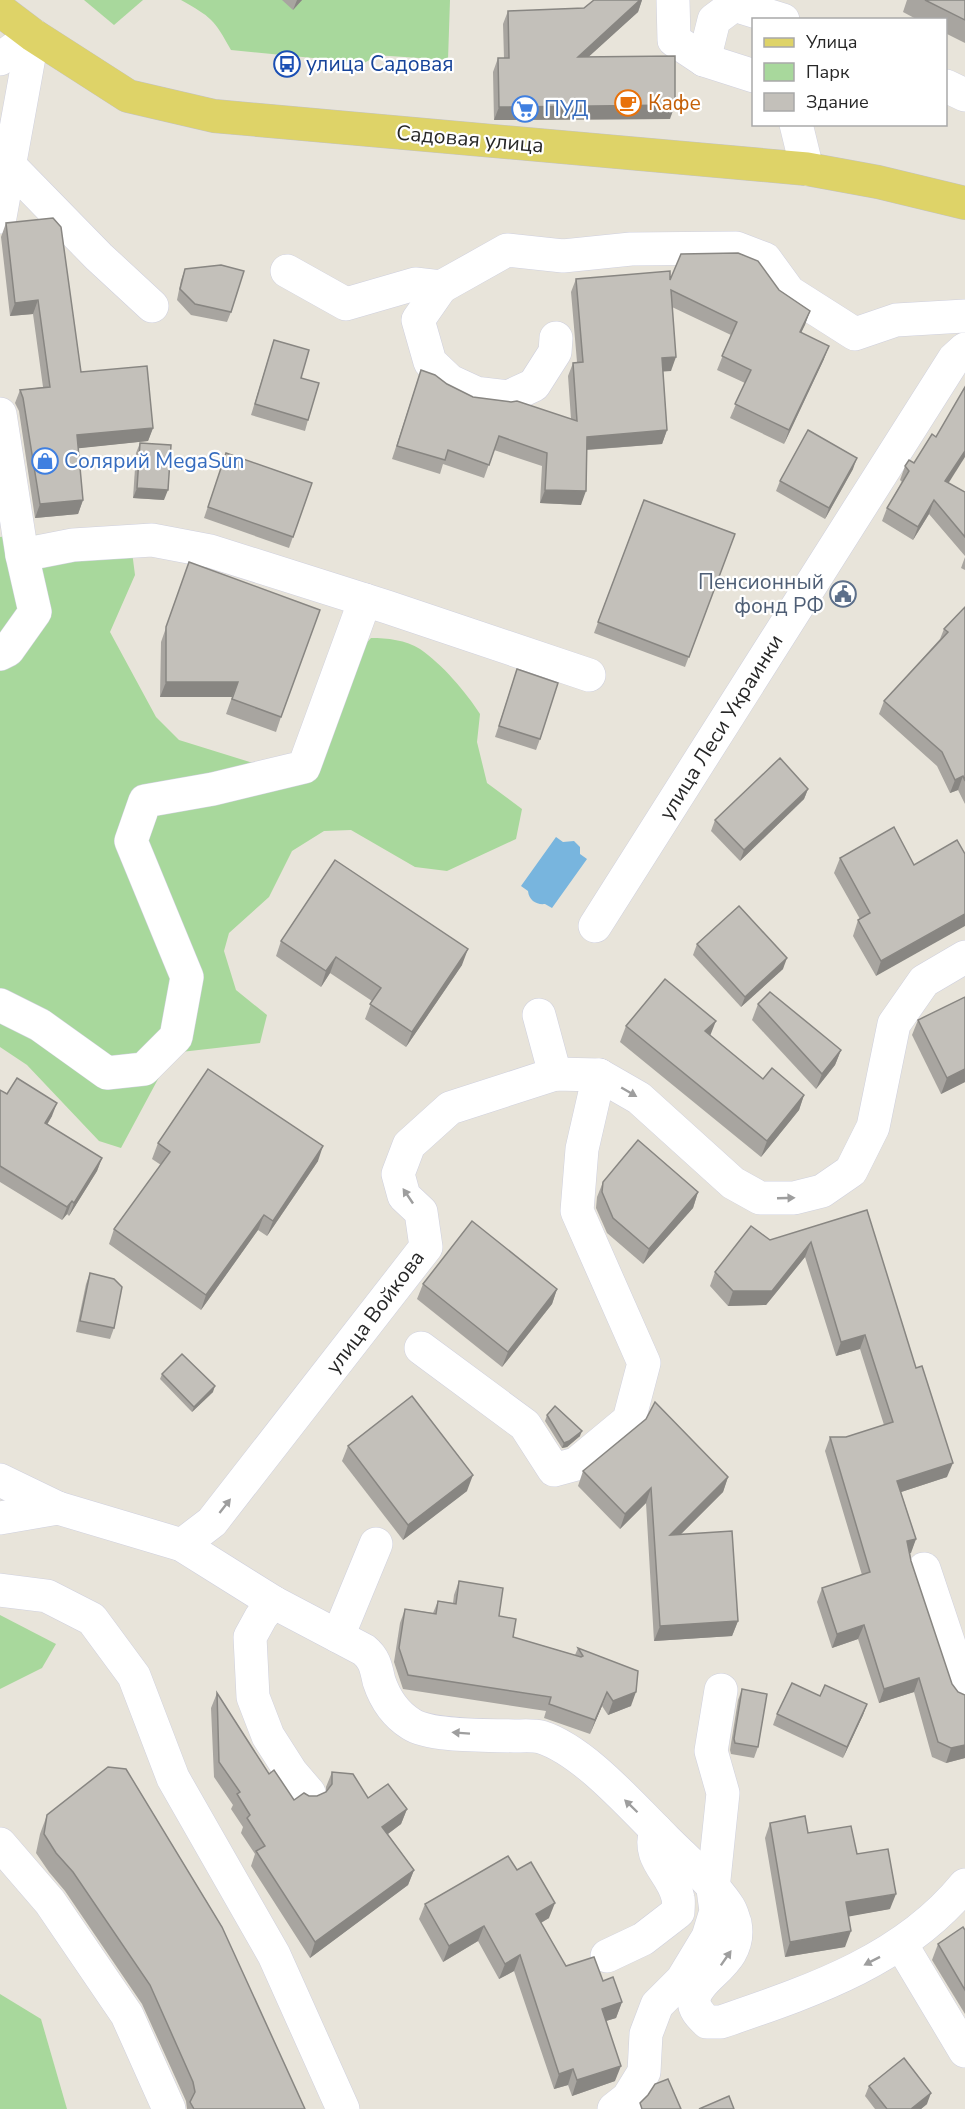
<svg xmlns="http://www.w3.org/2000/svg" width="965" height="2109" font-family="'Nunito Sans',sans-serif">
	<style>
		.green { fill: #a8d89c }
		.water { fill: #78b5de }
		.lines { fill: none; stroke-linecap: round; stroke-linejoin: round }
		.minor-casing { stroke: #cfd0de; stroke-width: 34 }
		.major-casing { stroke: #c3c3c3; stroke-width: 34 }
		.minor { stroke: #fff; stroke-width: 33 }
		.major { stroke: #ded368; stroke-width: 33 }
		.wall { fill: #a8a5a0 }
		.shaded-wall { fill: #888682 }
		.building { fill: #c3c0ba; stroke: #888682; stroke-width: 1.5 }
		.oneway { fill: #9e9e9e }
		.labels { text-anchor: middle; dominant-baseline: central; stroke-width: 4.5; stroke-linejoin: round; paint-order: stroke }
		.transit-label { font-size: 21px; fill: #164399; stroke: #fff; text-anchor: start }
		.food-label { font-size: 21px; fill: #c56008; stroke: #fff; text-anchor: start }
		.shop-label { font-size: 21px; fill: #366cbe; stroke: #fff; text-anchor: start }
		.street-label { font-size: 21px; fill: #272727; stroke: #fff }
		.service-label { font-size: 21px; fill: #4e5e75; stroke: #fff; text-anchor: end }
	</style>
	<rect width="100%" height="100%" fill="#e8e4da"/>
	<g class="green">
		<path d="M84 0H143L114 25Z"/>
		<path d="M181 0H450L448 60 375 55V57L364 63 231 50C214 19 211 17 181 0Z"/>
		<path d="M20 534 120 539 131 544 135 575 110 632 156 717 179 740 253 763 321 755 356 654 371 638C387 638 406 640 420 649 442 664 466 692 480 714L477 742 487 783 522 809 516 839 447 871 415 867 351 830 324 831 292 851 269 897 229 933 224 951 236 990 267 1015 260 1043 172 1053 121 1148 99 1141 27 1065 0 1047V537Z"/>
		<path d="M0 1615 56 1644 42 1668 0 1689Z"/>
		<path d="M0 1994 41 2019 67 2109H0Z"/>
	</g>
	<path class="water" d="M556 837 563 842 574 841 580 847V854L587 859 552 908 545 904C537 905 529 901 528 891L521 886Z"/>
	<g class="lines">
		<g class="minor-casing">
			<g id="minor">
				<path d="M673 0 674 40 704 60 754 76"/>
				<path d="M0 59 33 35"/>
				<path d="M704 60 714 20 734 5 783 20"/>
				<path d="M946 86 965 95"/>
				<path d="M796 124 807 169"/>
				<path d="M10 166 99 257 152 306"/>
				<path d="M0 217 33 35"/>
				<path d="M287 271 346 304 415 284 441 287 507 250 563 256 631 249 736 248 765 259 789 292 855 334 896 320 965 316"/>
				<path d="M441 287 418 320 430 362 450 381 476 393 508 397 534 385 555 352 556 338"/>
				<path d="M0 414 22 555 35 612 8 650 0 654"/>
				<path d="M22 555 73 545 152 540 210 551 387 607 589 675"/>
				<path d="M595 926 954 359 965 349"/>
				<path d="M0 1005 40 1025 107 1073 144 1069 176 1037 187 977 131 841 145 801 213 789 304 767 365 600"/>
				<path d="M539 1015 555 1074"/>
				<path d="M421 1348 525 1425 554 1470 576 1464 629 1420 644 1363 577 1211 582 1149 599 1075"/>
				<path d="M0 1480 58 1508"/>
				<path d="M0 1518 58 1508 182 1545 273 1602 364 1650C375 1659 376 1668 379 1681 385 1699 395 1714 411 1724 431 1737 488 1735 514 1736 522 1736 533 1735 541 1737 585 1751 633 1808 666 1840 687 1861 712 1882 728 1906 732 1911 733 1918 735 1923 743 1964 696 1975 694 2000 694 2010 701 2016 707 2022H721C811 1991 903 1961 965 1885"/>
				<path d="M182 1545 212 1522 426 1247 421 1212 404 1196 398 1174 409 1145 450 1108 555 1074 599 1075 639 1098 733 1183 760 1198H794L822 1191 851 1171 873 1127 894 1024 924 981 965 957"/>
				<path d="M924 1569 965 1692"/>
				<path d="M0 1590 47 1596 92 1619 134 1676 173 1778 274 1955 343 2109"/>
				<path d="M273 1602 261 1617 250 1637 253 1697 268 1736 291 1772 309 1793"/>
				<path d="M338 1636 376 1544"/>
				<path d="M0 1844 50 1902 127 2015 169 2109"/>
				<path d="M901 1944 965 2051"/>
				<path d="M607 1956 643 1939 678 1912C678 1908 679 1902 678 1898 673 1872 646 1860 656 1830"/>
				<path d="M614 2109 628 2098 644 2072 646 2034 657 2005 682 1980 708 1937 716 1911 713 1889 723 1793 711 1751 721 1690"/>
			</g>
		</g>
		<g class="major-casing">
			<path id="major" d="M0 10 33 35 128 96 214 116 807 169 878 182 965 203"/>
		</g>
		<use href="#minor" class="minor"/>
		<use href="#major" class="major"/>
	</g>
	<g class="wall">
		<path d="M282 0H302L293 10Z"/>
		<path d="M594 0H642L638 12 588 57 670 119 494 120 493 72 498 58H504L503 24 508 11 584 8Z"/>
		<path d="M907 0H965V43L945 33V20H918L903 12Z"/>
		<path d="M6 223 81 372 153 428 148 441 78 448 83 500 78 514 35 518 19 411 15 403 20 390 43 387 33 314 10 316 1 237Z"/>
		<path d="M185 269 231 312 227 322 191 315 177 300 181 280Z"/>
		<path d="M576 279 670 280 779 290 810 311 801 333 824 359 784 444 730 418 745 383 717 370 731 335 672 307 671 371H663L667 430 662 444 587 450 581 505 540 503 542 466 494 450 484 478 443 464 440 474 392 459 421 370 447 384 473 397 571 419 568 376 573 363 577 362 571 292Z"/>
		<path d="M274 340 301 378 308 420 305 431 251 415Z"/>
		<path d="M140 443 164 500 133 498 136 453Z"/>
		<path d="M226 453 312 483 289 548 204 518Z"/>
		<path d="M905 466 948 483 965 492V556L929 514 913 540 882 521 887 508 902 482 900 480Z"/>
		<path d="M853 469 825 519 776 491 780 481Z"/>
		<path d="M644 500 735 534 685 667 594 633Z"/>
		<path d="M965 557V570L961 568Z"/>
		<path d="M189 562 281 717 276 732 226 714 232 697H160L161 642Z"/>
		<path d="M965 607V804L958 790 950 793 937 766 879 714 884 701 940 639 944 629Z"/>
		<path d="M517 669 540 739 536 750 495 737Z"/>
		<path d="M808 789 804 799 740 861 711 831 715 820Z"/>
		<path d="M957 840 876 976 853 936 858 920 860 919 834 873 840 858 914 865Z"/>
		<path d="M281 941 462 965 406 1047 365 1019 372 1001 330 973 321 987 276 956Z"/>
		<path d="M697 944 783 969 741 1007 693 955Z"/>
		<path d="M758 1004 841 1050 835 1065 816 1089 752 1020Z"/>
		<path d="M918 1020 965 1082 941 1094 912 1035Z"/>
		<path d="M626 1026 710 1036 763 1079 804 1095 799 1110 761 1157 620 1042Z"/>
		<path d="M0 1090 52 1116 47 1125 102 1158 97 1171 69 1216 67 1214 62 1220 0 1182Z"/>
		<path d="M158 1143 318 1161 267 1236 258 1230 201 1310 109 1244 114 1229 161 1165 152 1159Z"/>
		<path d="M603 1182 698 1192 693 1208 643 1264 607 1233 596 1208 597 1197Z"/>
		<path d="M867 1210 947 1477 901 1492 916 1539 910 1553 911 1561 965 1758 946 1763 932 1757 914 1692 879 1703 858 1639 832 1648 817 1602 822 1588 862 1575 825 1451 830 1437H846L884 1425 860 1349 836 1356 805 1257 766 1305 728 1306 710 1286 715 1272 770 1240Z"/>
		<path d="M90 1273 114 1328 110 1339 76 1332 86 1284Z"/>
		<path d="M423 1284 557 1289 552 1304 502 1367 417 1299Z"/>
		<path d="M162 1374 213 1392 192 1412 160 1379Z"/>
		<path d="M547 1415 580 1436 567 1447 562 1448 545 1421Z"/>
		<path d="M348 1446 467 1491 403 1540 342 1461Z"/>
		<path d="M583 1471 728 1477 723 1492 681 1534 738 1621 732 1636 654 1641 646 1503 620 1529 578 1486Z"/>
		<path d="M459 1581 499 1616 513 1637 575 1655 578 1648 631 1706 608 1715 602 1706 590 1734 544 1718 546 1711 403 1689 394 1662 400 1623 405 1609 433 1613 438 1601 453 1603 454 1595Z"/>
		<path d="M742 1689 758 1747 754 1758 731 1754 730 1750 738 1700Z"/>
		<path d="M217 1693 269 1774 294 1800 309 1796H317L326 1792V1787L332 1772 368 1798 407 1809 401 1824 388 1834 414 1870 408 1885 310 1958 251 1866 255 1854 241 1833 243 1827 231 1809 233 1805 214 1777 211 1708Z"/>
		<path d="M820 1696 867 1704 863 1715 843 1758 773 1725 777 1714Z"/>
		<path d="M47 1815 305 2109H187L186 2101 142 2004 65 1891 49 1872 36 1853 40 1834Z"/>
		<path d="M770 1823 808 1833 857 1854 890 1909 848 1916 845 1947 785 1957 765 1838Z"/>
		<path d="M517 1870 549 1918 541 1923 566 1966 603 1981 622 2002 616 2018 606 2021 615 2081 572 2096 568 2085 554 2089 514 1971 499 1979 478 1941 443 1962 419 1919 425 1904Z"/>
		<path d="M965 1930V2014L932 1960 938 1944Z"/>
		<path d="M869 2086 927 2104 921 2109H875L865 2096Z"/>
	</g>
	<g class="shaded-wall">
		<path d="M297 0H302L293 10Z"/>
		<path d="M640 0H642L638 12 573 71 578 57Z"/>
		<path d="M675 105 670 119 494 120 499 107Z"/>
		<path d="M38 300 33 314 10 316 15 303Z"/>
		<path d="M810 311 805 325 795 345 800 332Z"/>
		<path d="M829 346 824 359 784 444 789 430Z"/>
		<path d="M676 357 671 371 657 372 662 358Z"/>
		<path d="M153 428 148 441 72 449 77 435Z"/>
		<path d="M667 430 662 444 582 450 587 437Z"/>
		<path d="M965 451V457L941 495 945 481Z"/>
		<path d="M857 458 853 469 825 519 829 508Z"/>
		<path d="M137 488 168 490 164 500 133 498Z"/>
		<path d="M545 490 586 491 581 505 540 503Z"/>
		<path d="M83 500 78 514 35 518 40 504Z"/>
		<path d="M934 500 929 514 913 540 918 527Z"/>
		<path d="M166 682H238L232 697H160Z"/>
		<path d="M963 776 958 790 950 793 955 780Z"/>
		<path d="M808 789 804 799 740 861 744 850Z"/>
		<path d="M965 914V926L876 976 881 961Z"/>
		<path d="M468 949 462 965 406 1047 412 1032Z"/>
		<path d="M336 957 330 973 321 987 326 971Z"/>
		<path d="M787 958 783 969 741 1007 745 997Z"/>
		<path d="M716 1021 710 1036 705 1031Z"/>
		<path d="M841 1050 835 1065 816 1089 822 1074Z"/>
		<path d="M965 1069V1082L941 1094 947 1078Z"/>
		<path d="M804 1095 799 1110 761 1157 767 1141Z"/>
		<path d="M57 1103 52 1116 40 1136 45 1123Z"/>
		<path d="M323 1146 318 1161 267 1236 273 1221Z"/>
		<path d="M102 1158 97 1171 69 1216 74 1203Z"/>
		<path d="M698 1192 693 1208 643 1264 649 1249Z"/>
		<path d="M72 1201 67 1214 62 1220 67 1207Z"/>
		<path d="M264 1215 258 1230 201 1310 206 1295Z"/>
		<path d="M811 1242 805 1257 766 1305 728 1306 733 1291Z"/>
		<path d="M557 1289 552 1304 502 1367 508 1352Z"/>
		<path d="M865 1335 860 1349 836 1356 841 1342Z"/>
		<path d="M215 1386 213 1392 192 1412 194 1407Z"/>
		<path d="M582 1431 580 1436 567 1447 562 1448 564 1443Z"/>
		<path d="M953 1463 947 1477 892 1495 897 1481Z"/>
		<path d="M473 1475 467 1491 403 1540 408 1525Z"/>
		<path d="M728 1477 723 1492 665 1550 670 1535Z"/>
		<path d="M651 1488 646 1503 620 1529 625 1514Z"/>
		<path d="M916 1539 911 1553 902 1555 907 1541Z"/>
		<path d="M738 1621 732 1636 654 1641 660 1626Z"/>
		<path d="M864 1625 858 1639 832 1648 837 1634Z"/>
		<path d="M919 1678 914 1692 879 1703 884 1689Z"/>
		<path d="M607 1692 602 1706 590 1734 595 1720Z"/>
		<path d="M636 1692 631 1706 608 1715 613 1701Z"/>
		<path d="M867 1704 863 1715 843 1758 847 1747Z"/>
		<path d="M965 1745V1758L946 1763 951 1748Z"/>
		<path d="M407 1809 401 1824 377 1842 382 1827Z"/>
		<path d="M414 1870 408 1885 310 1958 315 1942Z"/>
		<path d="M896 1894 890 1909 841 1918 846 1902Z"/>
		<path d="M555 1903 549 1918 530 1929 536 1914Z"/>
		<path d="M484 1926 478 1941 443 1962 449 1946Z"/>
		<path d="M851 1931 845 1947 785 1957 790 1942Z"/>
		<path d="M520 1955 514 1971 499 1979 505 1964Z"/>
		<path d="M622 2002 616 2018 596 2024 602 2009Z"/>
		<path d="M621 2066 615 2081 572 2096 577 2080Z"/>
		<path d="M573 2069 568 2085 554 2089 559 2074Z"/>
		<path d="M931 2093 927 2104 921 2109H911Z"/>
	</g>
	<g class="building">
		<path d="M594 0H640L578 57 675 56V105L499 107 498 58H509L508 11 584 8Z"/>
		<path d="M925 0H965V20Z"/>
		<path d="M53 218 61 227 81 372 147 366 153 428 77 435 83 500 40 504 23 398 20 390 50 387 38 300 15 303 6 223Z"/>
		<path d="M738 253 758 261 779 290 810 311 800 332 829 346 789 430 735 404 751 370 722 356 737 322 671 290 676 357 662 358 667 430 587 437 586 491 545 490 547 453 499 436 489 465 448 450 445 460 397 446 421 370 435 375 447 384 473 397 511 402 517 401 577 421 573 363 583 362 576 279 670 271V280L681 254Z"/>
		<path d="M221 265 244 271 231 312 195 304 180 289 185 269Z"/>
		<path d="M274 340 309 350 301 378 319 383 308 420 255 404Z"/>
		<path d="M965 387V451L945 481 965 492V537L934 500 918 527 887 508 909 471 905 466 909 460 914 463 932 434 936 437Z"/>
		<path d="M808 430 857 458 829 508 780 481Z"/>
		<path d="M140 443 171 445 168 490 137 488Z"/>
		<path d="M226 453 312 483 293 537 208 507Z"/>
		<path d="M644 500 735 534 689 657 598 622Z"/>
		<path d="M189 562 320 610 281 717 232 699 238 682H166V627Z"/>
		<path d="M965 607V781L963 776 955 780 942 752 884 701 948 632 944 629Z"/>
		<path d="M517 669 558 683 540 739 499 726Z"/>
		<path d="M780 758 808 789 744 850 715 820Z"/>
		<path d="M894 827 914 865 957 840 965 854V914L881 961 858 920 870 913 840 858Z"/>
		<path d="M335 860 468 949 412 1032 370 1004 381 988 336 957 326 971 281 941Z"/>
		<path d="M739 906 787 958 745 997 697 944Z"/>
		<path d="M665 979 716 1021 705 1031 763 1079 772 1068 804 1095 767 1141 626 1026Z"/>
		<path d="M770 992 841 1050 822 1074 758 1004Z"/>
		<path d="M965 997V1069L947 1078 918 1020Z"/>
		<path d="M208 1069 323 1146 273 1221 264 1215 206 1295 114 1229 170 1152 158 1143Z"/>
		<path d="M17 1078 57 1103 45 1123 102 1158 74 1203 72 1201 67 1207 0 1166V1090L7 1094Z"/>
		<path d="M638 1140 698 1192 649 1249 613 1218 602 1192 603 1182Z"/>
		<path d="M867 1210 916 1368 922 1366 953 1463 897 1481 916 1539 907 1541 911 1561 952 1684 958 1692 965 1695V1745L951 1748 938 1742 919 1678 884 1689 864 1625 837 1634 822 1588 870 1572 830 1437H846L893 1422 865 1335 841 1342 811 1242 772 1291H733L715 1272 751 1226 770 1240Z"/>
		<path d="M472 1221 557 1289 508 1352 423 1284Z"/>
		<path d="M90 1273 114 1279 122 1287 114 1328 80 1321Z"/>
		<path d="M182 1354 215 1386 194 1407 162 1374Z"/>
		<path d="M412 1396 473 1475 408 1525 348 1446Z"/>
		<path d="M655 1402 728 1477 670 1535 732 1531 738 1621 660 1626 651 1488 625 1514 583 1471 646 1419Z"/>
		<path d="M555 1406 582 1431 569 1441 564 1443 547 1415Z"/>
		<path d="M459 1581 503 1588 499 1616 516 1619 513 1637 581 1657 583 1656 578 1648 638 1671 636 1692 613 1701 607 1692 595 1720 549 1704 551 1697 408 1675 399 1648 405 1609 436 1614 438 1601 456 1604Z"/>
		<path d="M792 1683 820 1696 825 1685 867 1704 847 1747 777 1714Z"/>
		<path d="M742 1689 767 1694 758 1747 735 1743 734 1739Z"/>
		<path d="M217 1693 269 1774 274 1770 294 1800 304 1793 309 1796H317L326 1792 332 1784V1772L353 1774 368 1798 388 1784 407 1809 382 1827 414 1870 315 1942 256 1851 265 1846 247 1818 250 1815 237 1794 240 1792 219 1762Z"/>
		<path d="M108 1767 126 1769 222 1927 305 2109H194L190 2102 195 2092 193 2082 150 1985 73 1872 56 1853 44 1834 47 1815Z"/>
		<path d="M805 1816 808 1833 851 1826 857 1854 888 1849 896 1894 846 1902 851 1931 790 1942 770 1823Z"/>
		<path d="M508 1856 517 1870 531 1862 555 1903 536 1914 566 1966 594 1957 603 1981 613 1977 622 2002 602 2009 621 2066 577 2080 573 2069 559 2074 520 1955 505 1964 484 1926 449 1946 425 1904Z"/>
		<path d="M963 1927 965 1930V1990L938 1944Z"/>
		<path d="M904 2058 931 2093 911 2109H887L869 2086Z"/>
		<path d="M668 2079 681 2109H642L640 2103 648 2095 655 2084Z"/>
		<path d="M729 2096 734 2109H699Z"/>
	</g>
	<defs><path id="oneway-solid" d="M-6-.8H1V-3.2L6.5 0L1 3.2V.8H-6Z" transform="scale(1.5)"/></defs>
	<g class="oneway">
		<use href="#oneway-solid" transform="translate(629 1092) rotate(30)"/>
		<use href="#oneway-solid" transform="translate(408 1196) rotate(-124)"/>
		<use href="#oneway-solid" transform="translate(786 1198) rotate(-2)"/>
		<use href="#oneway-solid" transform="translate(225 1506) rotate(-52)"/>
		<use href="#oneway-solid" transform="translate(461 1733) rotate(-176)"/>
		<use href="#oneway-solid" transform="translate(631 1806) rotate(-136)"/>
		<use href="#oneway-solid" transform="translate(726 1958) rotate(-55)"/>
		<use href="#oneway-solid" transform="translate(872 1961) rotate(153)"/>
	</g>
	<defs>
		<g id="bus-ring" transform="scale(1.35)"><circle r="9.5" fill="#fff" stroke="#1a4fb4" stroke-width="1.5"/><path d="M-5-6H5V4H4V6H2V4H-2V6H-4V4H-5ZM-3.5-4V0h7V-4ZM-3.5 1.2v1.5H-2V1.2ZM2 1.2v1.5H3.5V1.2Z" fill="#1a4fb4"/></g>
		<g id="cafe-ring" transform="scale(1.35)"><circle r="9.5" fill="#fff" stroke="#e8710a" stroke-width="1.5"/><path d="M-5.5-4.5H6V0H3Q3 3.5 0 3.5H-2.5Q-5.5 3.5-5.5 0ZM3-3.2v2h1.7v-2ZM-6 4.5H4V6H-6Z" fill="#e8710a"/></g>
		<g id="supermarket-ring" transform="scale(1.35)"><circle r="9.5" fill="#fff" stroke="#3f7fe0" stroke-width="1.5"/><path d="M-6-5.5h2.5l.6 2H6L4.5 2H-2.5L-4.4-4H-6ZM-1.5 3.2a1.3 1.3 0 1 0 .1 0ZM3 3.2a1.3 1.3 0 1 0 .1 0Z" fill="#3f7fe0"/></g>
		<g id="shop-ring" transform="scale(1.35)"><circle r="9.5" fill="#fff" stroke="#3f7fe0" stroke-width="1.5"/><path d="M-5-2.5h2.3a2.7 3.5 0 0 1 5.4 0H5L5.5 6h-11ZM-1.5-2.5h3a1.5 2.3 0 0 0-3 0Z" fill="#3f7fe0"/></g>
		<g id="civic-ring" transform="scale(1.35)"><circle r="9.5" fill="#fff" stroke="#5c6f8a" stroke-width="1.5"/><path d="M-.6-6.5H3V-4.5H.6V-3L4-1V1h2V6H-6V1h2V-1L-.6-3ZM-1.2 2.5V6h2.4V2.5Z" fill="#5c6f8a"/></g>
	</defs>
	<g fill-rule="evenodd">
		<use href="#bus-ring" x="287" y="64"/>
		<use href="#cafe-ring" x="628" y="103"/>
		<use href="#supermarket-ring" x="525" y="109"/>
		<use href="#shop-ring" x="45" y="461"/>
		<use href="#civic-ring" x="843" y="594"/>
	</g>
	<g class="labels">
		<g class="transit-label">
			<text x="306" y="64">улица Садовая</text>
		</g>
		<g class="food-label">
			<text x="648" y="103">Кафе</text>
		</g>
		<g class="shop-label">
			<text x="544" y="109">ПУД</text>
			<text x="64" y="461">Солярий MegaSun</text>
		</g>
		<g class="street-label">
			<text transform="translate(470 139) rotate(5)">Садовая улица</text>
			<text transform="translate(721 727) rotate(-58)">улица Леси Украинки</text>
			<text transform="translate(375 1312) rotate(-53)">улица Войкова</text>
		</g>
		<g class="service-label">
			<text x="824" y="582">Пенсионный<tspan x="824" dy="24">фонд РФ</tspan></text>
		</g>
	</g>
	<rect x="752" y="18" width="195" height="108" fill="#ffffff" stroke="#a9a9a9" stroke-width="1.5"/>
	<rect x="764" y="38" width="30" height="9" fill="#ded368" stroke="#a9a9a9" stroke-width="1.5"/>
	<text x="806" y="48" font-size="18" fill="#272727">Улица</text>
	<rect x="764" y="63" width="30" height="18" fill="#a8d89c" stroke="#a9a9a9" stroke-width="1.5"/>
	<text x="806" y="78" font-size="18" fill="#272727">Парк</text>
	<rect x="764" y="93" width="30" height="18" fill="#c3c0ba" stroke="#a9a9a9" stroke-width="1.5"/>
	<text x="806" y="108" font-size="18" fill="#272727">Здание</text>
</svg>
